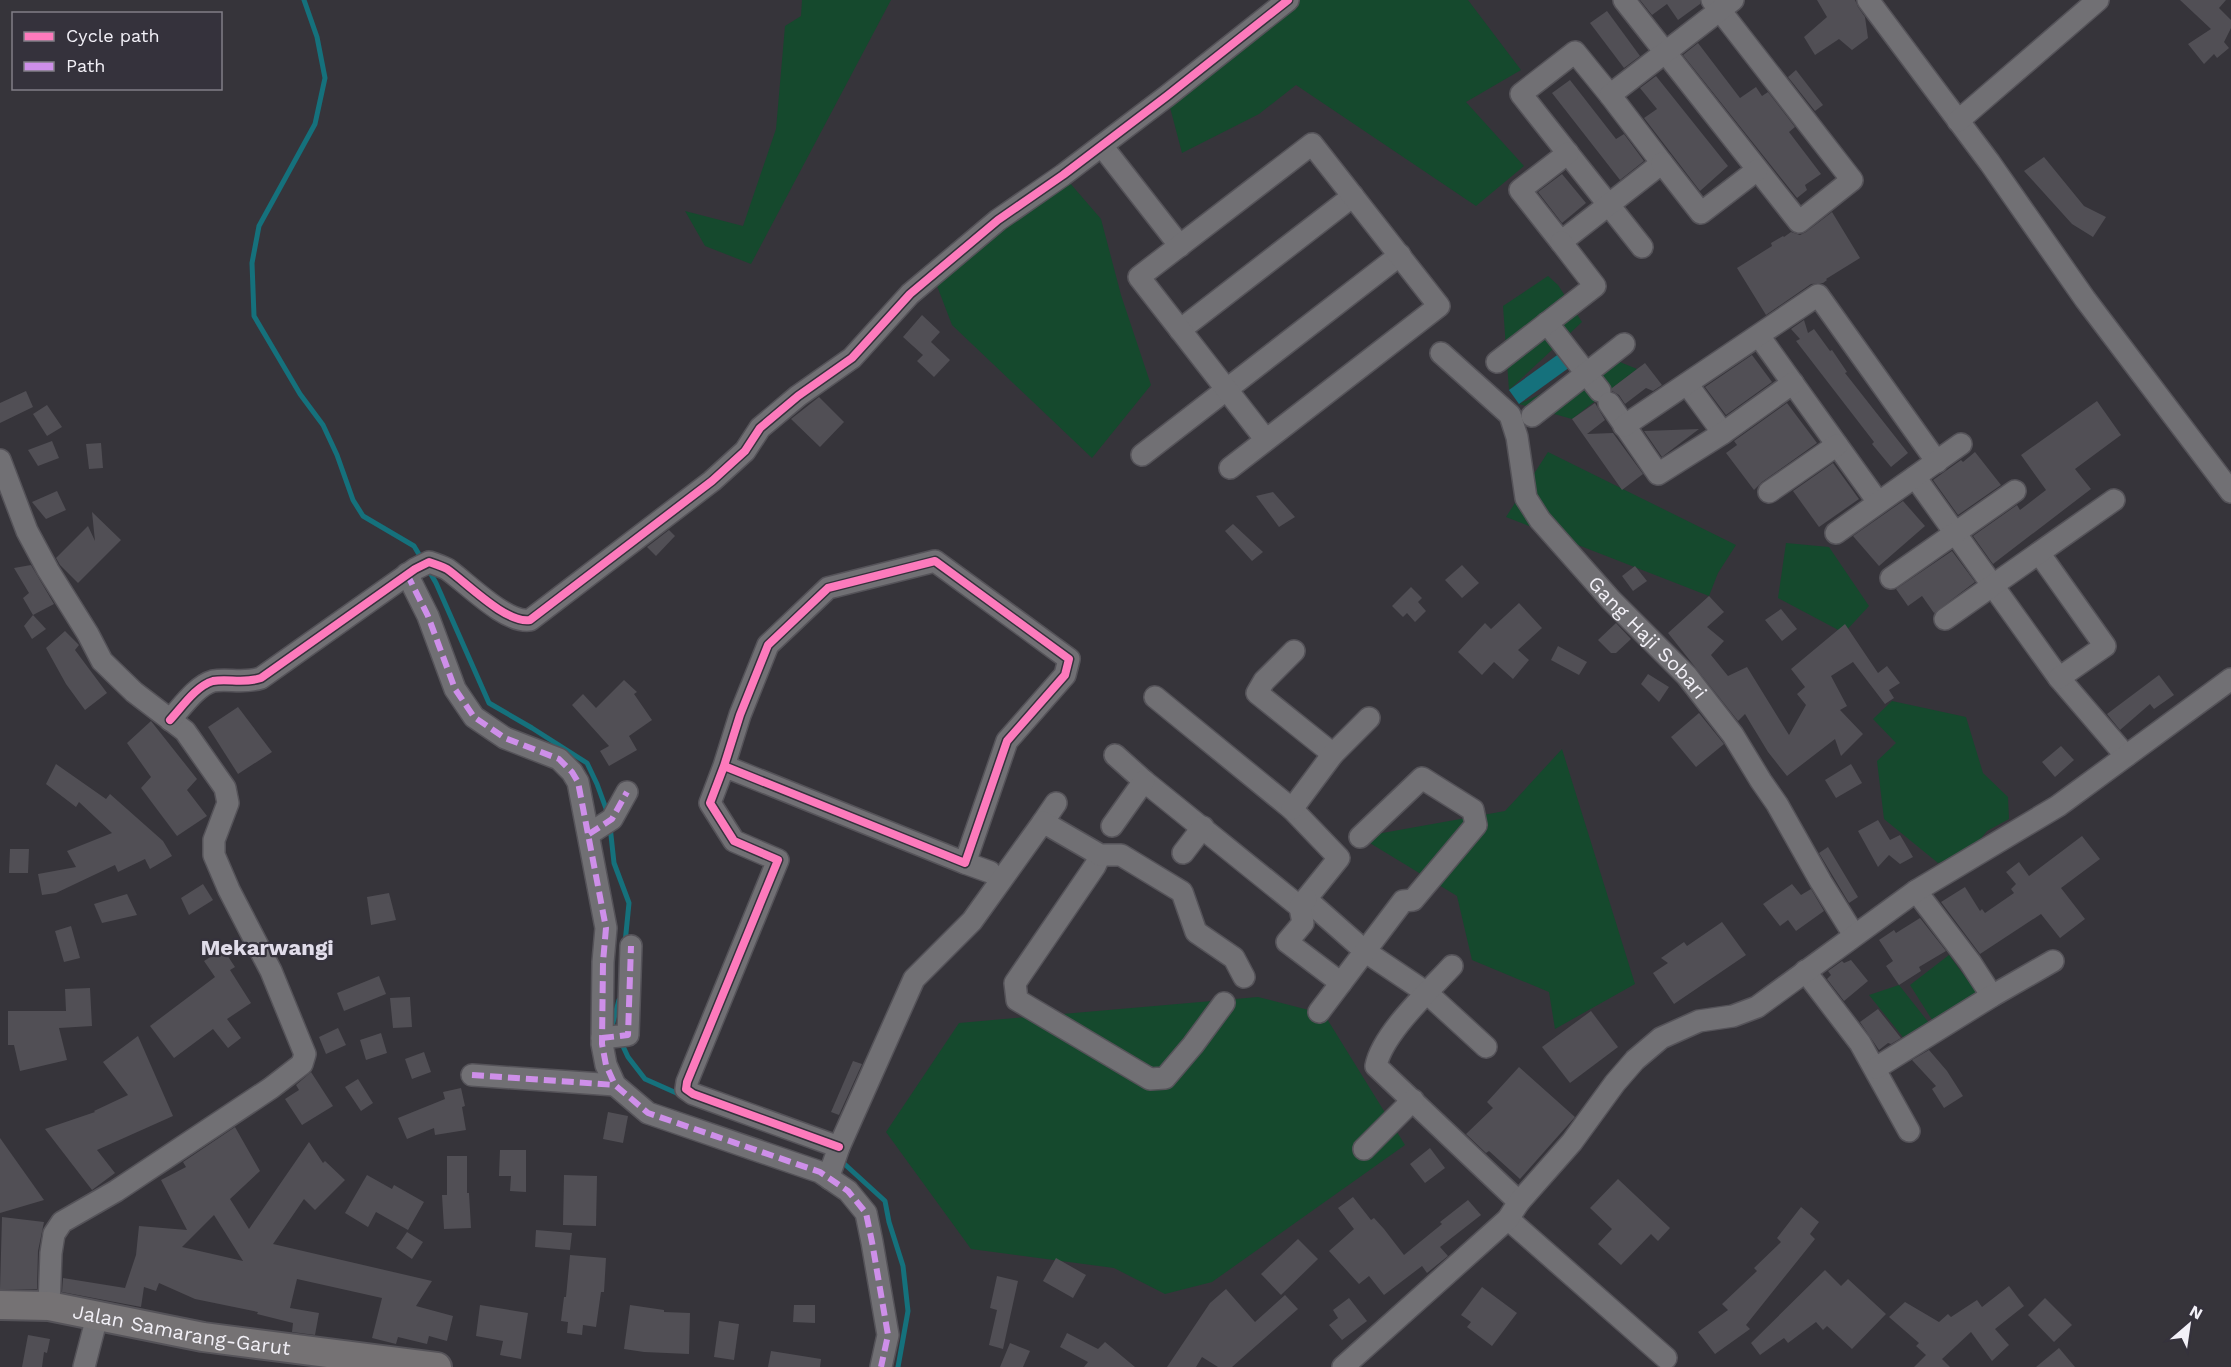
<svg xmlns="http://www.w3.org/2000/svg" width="2231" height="1367" font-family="'Work Sans',sans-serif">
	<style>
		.green { fill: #15492d }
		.water { fill: #15717c }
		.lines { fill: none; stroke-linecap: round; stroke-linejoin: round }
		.stream { stroke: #15717c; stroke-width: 5 }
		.building { fill: #514f55; fill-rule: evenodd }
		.minor-casing { stroke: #555359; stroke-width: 24 }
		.secondary-casing { stroke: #555359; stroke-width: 32 }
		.minor { stroke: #717074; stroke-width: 21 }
		.secondary { stroke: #757274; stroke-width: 28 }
		.quiet { stroke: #ce8fe9; stroke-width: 6; stroke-dasharray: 12 6; stroke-linecap: butt }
		.cycleway-casing { stroke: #35323c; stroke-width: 11 }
		.cycleway { stroke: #fd7abc; stroke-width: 8 }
		.labels { text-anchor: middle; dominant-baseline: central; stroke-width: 4.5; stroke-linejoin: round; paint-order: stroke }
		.street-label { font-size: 20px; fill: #f2f0f7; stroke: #35323c }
		.quarter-label { font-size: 22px; font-weight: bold; fill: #e1ddea; stroke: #35323c }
	</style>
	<rect width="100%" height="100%" fill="#36343a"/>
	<g class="green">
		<path d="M802 0H891L751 264 705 246 685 211 743 226 776 129 785 26 801 16Z"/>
		<path d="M1288 0H1468L1521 70 1466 102 1524 166 1476 206 1296 85 1259 114 1182 153 1167 96Z"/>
		<path d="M1063 175 1101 219 1121 295 1151 385 1092 458 952 325 934 278Z"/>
		<path d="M1548 276 1558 285 1582 322 1509 390 1503 306Z"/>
		<path d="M1615 360 1637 369 1572 419 1519 404Z"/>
		<path d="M1548 452 1736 545 1718 573 1709 596 1506 517Z"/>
		<path d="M1786 543 1829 547 1869 606 1844 633 1778 598Z"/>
		<path d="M1892 701 1966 717 1983 773 2008 797 2009 819 1987 831 1970 852 1938 863 1884 819 1877 761 1896 743 1873 719Z"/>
		<path d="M1562 749 1635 984 1555 1029 1549 992 1472 960 1457 896 1360 837 1505 811Z"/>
		<path d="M1949 955 1977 993 1936 1026 1910 985Z"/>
		<path d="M1899 985 1933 1028 1906 1041 1869 995Z"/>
		<path d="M1258 997 1324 1014 1405 1145 1212 1282 1165 1294 1114 1268 971 1249 886 1132 959 1023Z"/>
	</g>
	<path class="water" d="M1560 353 1570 367 1519 404 1509 390Z"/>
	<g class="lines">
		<g class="stream">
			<path d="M304 0 317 37 325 78 315 124 259 226 252 263 254 316 300 394 323 425 337 455 353 500 363 516 414 546 423 561"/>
			<path d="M428 569 436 583 489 703 532 728 587 763 597 784 608 814"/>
			<path d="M610 826 614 863 629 903 625 943"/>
			<path d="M615 1031 612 1026 619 1000"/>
			<path d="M621 1042 628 1057 645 1079 681 1095"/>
			<path d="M839 1159 885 1201 889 1222 903 1266 908 1311 898 1367"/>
		</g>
	</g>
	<g class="building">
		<path d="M1640 0H1700V4L1678 20 1667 4 1652 15Z"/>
		<path d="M1817 0H1855L1858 7 1865 17 1868 38 1852 50 1839 39 1815 55 1804 37 1827 17Z"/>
		<path d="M2180 0H2226L2219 8 2231 20V28L2224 42 2229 48 2217 58 2214 54 2204 64 2188 44 2211 29Z"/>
		<path d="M1607 11 1640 56 1624 68 1590 23Z"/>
		<path d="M1698 43 1740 98 1756 87 1762 96 1768 92 1795 127 1789 132 1821 174 1805 185 1807 190 1797 198 1683 55Z"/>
		<path d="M1796 70 1823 105 1815 111 1788 77Z"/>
		<path d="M1656 76 1728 166 1700 191 1644 118 1657 109 1640 88Z"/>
		<path d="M1570 80 1616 139 1624 134 1644 161 1620 180 1552 93Z"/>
		<path d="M2044 157 2084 206 2106 217 2093 237 2072 224 2024 171Z"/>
		<path d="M1562 174 1586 203 1562 223 1538 192Z"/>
		<path d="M1832 212 1860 258 1826 279 1827 280 1823 283 1811 284 1766 315 1737 268 1772 246 1771 243 1783 236 1784 237 1791 232 1800 235 1806 232Z"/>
		<path d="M922 315 940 332 931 342 950 360 934 377 917 361 923 355 903 337Z"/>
		<path d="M1804 320 1808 333 1814 329 1830 351 1832 350 1847 372 1845 373 1908 453 1891 467 1872 444 1874 442 1796 341 1800 339 1791 329Z"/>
		<path d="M1752 355 1772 382 1726 415 1705 387Z"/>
		<path d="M1645 363 1662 385 1653 391 1646 388 1625 404 1619 395 1612 391V388Z"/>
		<path d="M26 391 33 407 0 423V403Z"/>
		<path d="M819 397 844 422 820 447 791 419Z"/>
		<path d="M2097 401 2121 435 2075 469 2091 489 1993 564 1973 536 2017 505 2020 510 2046 490 2021 455Z"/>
		<path d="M1595 403 1605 420 1587 434 1613 433 1643 474 1622 490 1572 419Z"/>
		<path d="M1787 403 1817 443 1762 482 1754 490 1726 453 1737 445 1734 441Z"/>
		<path d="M47 405 62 427 47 436 33 414Z"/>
		<path d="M1699 429 1662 457 1644 431Z"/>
		<path d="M52 441 59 458 38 466 28 450Z"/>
		<path d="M101 443 103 468 89 469 86 444Z"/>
		<path d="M1975 452 2001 485 1958 515 1933 480 1961 460 1963 462Z"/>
		<path d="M1833 463 1859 499 1819 527 1793 491Z"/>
		<path d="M57 491 66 510 46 519 32 502Z"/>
		<path d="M1273 492 1295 517 1279 527 1256 496Z"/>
		<path d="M1903 501 1925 526 1879 566 1853 536Z"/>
		<path d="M92 512 121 540 78 583 60 565 56 558 88 526 95 541Z"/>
		<path d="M1233 524 1263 552 1252 561 1225 531Z"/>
		<path d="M669 530 675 536 656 556 647 547Z"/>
		<path d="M1952 551 1975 582 1934 613 1922 596 1908 606 1896 589Z"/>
		<path d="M31 565 54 604 33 615 23 598 29 593 14 568Z"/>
		<path d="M1462 565 1479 583 1462 598 1445 580Z"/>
		<path d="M1635 566 1647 581 1633 591 1622 576Z"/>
		<path d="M1411 587 1422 598 1418 602 1426 611 1415 622 1407 613 1403 617 1392 606Z"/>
		<path d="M1709 596 1724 612 1707 627 1724 641 1711 655 1728 676 1747 667 1789 735 1806 705 1797 694 1805 687 1791 669 1845 624 1878 673 1887 666 1900 683 1889 690 1894 698 1885 704 1853 662 1831 676 1847 706 1840 710 1863 734 1841 756 1835 739 1787 776 1768 752 1745 714 1738 721 1668 633Z"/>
		<path d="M1519 603 1542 628 1518 650 1529 660 1513 679 1494 662 1482 675 1458 652 1485 623 1491 629Z"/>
		<path d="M1781 609 1797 629 1782 641 1765 620Z"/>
		<path d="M33 615 46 629 32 639 24 626Z"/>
		<path d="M1616 623 1631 639 1616 653H1611L1598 640Z"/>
		<path d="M65 631 79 645 75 650 107 693 85 710 66 684 46 648Z"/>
		<path d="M1558 646 1587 662 1579 675 1551 660Z"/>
		<path d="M1648 674 1669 687 1659 702 1641 684Z"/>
		<path d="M2159 675 2174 695 2154 709 2150 704 2120 730 2107 714Z"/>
		<path d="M624 680 637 692 634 694 652 720 629 736 637 750 609 766 600 751 609 746 572 705 583 694 596 708Z"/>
		<path d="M238 707 272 752 238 774 208 727Z"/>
		<path d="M1699 713 1724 744 1696 767 1671 737Z"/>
		<path d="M151 721 197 779 187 790 207 816 177 836 141 788 151 777 127 743Z"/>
		<path d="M2061 746 2074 760 2055 777 2042 762Z"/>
		<path d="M56 764 106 799 110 794 163 841 172 856 150 869 145 859 118 872 115 865 56 893 42 895 38 874 76 867 67 851 112 833 79 802 76 807 46 784Z"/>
		<path d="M1851 764 1862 783 1836 798 1825 780Z"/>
		<path d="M1878 820 1890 840 1900 835 1913 857 1900 864 1889 855 1878 867 1858 831Z"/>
		<path d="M2082 836 2100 859 2061 888 2085 919 2060 938 2041 914 1980 954 1941 902 1965 887 1980 911 1982 909 1985 913 2014 893 2011 889 2016 884 2006 872 2019 862 2029 876Z"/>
		<path d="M1828 847 1858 897 1849 903 1819 853Z"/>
		<path d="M10 849H29L28 873H9Z"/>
		<path d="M203 884 213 900 189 915 181 898Z"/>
		<path d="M1792 884 1801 895 1811 889 1824 911 1796 931 1788 920 1780 926 1763 904Z"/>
		<path d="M389 893 396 920 371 925 367 897Z"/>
		<path d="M127 894 137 915 102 923 94 904Z"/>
		<path d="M1920 918 1946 951 1919 967 1921 971 1899 985 1886 966 1893 961 1879 940 1894 930 1896 933Z"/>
		<path d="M1722 922 1746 955 1674 1004 1653 973 1668 963 1661 958 1684 942 1687 946Z"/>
		<path d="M71 926 80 958 64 962 55 931Z"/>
		<path d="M223 949 235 967 230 970 251 1003 227 1019 241 1038 228 1048 213 1029 174 1058 150 1026 215 977 204 961Z"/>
		<path d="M1851 960 1868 981 1844 1001 1827 979 1831 975 1828 971 1842 961 1844 963Z"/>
		<path d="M379 976 386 994 344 1011 337 993Z"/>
		<path d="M90 988 92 1026 59 1028 67 1060 20 1071 14 1045H8V1011H66L65 989Z"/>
		<path d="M410 997 412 1027 393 1028 390 998Z"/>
		<path d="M1878 1009 1901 1038 1891 1044 1888 1043 1879 1050 1860 1022Z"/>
		<path d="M1591 1011 1618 1047 1570 1083 1542 1047Z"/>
		<path d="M338 1028 346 1045 326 1054 319 1037Z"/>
		<path d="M381 1033 387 1053 366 1060 360 1040Z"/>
		<path d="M138 1036 173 1116 97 1150 115 1173 92 1190 45 1129 95 1112 94 1111 128 1095 103 1062Z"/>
		<path d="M1929 1050 1947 1071 1963 1096 1944 1108 1932 1089 1936 1086 1912 1060Z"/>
		<path d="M424 1052 431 1072 412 1079 405 1059Z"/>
		<path d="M853 1061 862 1064 839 1115 831 1112Z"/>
		<path d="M1519 1067 1575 1117 1520 1179 1489 1151 1486 1153 1466 1134 1493 1108 1487 1102Z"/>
		<path d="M311 1072 333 1106 302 1125 285 1099 299 1090 296 1085Z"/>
		<path d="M358 1079 373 1103 361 1111 345 1087Z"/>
		<path d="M461 1088 465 1106 462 1107 466 1130 435 1135 434 1128 407 1139 398 1118 445 1099 443 1092Z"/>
		<path d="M608 1112 628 1116 623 1143 603 1139Z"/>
		<path d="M235 1127 260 1171 230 1199 249 1229 309 1142 323 1163 325 1161 345 1180 315 1210 304 1199 273 1244 432 1281 416 1306 453 1316 447 1341 429 1336 427 1344 398 1337 396 1344 372 1338 382 1298 297 1279 290 1308 319 1313 315 1335 292 1332 293 1323 257 1314 258 1312 195 1299 159 1283 156 1291 144 1287 141 1307 62 1292 63 1278 125 1288 136 1255 139 1226 187 1230 161 1180 186 1167 183 1162ZM214 1215 243 1261 182 1247Z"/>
		<path d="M0 1138 44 1200 0 1213Z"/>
		<path d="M1430 1148 1445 1168 1425 1183 1410 1164Z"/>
		<path d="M500 1150H526V1192L510 1191 511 1176H499Z"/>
		<path d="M447 1156H467V1193H469L471 1228 444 1229 442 1195H447Z"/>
		<path d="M367 1175 392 1189 394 1185 424 1202 408 1230 376 1212 368 1227 345 1213Z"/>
		<path d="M564 1175 597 1176 596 1226 563 1225Z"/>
		<path d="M1618 1179 1670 1228 1658 1241 1651 1234 1621 1265 1598 1244 1612 1229 1590 1208Z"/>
		<path d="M1353 1197 1371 1220 1374 1218 1384 1229 1404 1255 1442 1224 1440 1222 1468 1200 1481 1215 1440 1247 1448 1256 1443 1260 1427 1273 1422 1266 1384 1295 1369 1276 1359 1284 1329 1251 1354 1229 1338 1208Z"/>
		<path d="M1801 1207 1819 1222 1810 1234 1815 1239 1746 1325 1750 1329 1715 1354 1698 1332 1728 1310 1722 1304 1757 1271 1754 1268 1781 1242 1777 1238Z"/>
		<path d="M2 1217 44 1222 38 1251 37 1289H0Z"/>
		<path d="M536 1230 572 1233 570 1250 535 1247Z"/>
		<path d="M407 1232 423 1242 412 1259 396 1248Z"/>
		<path d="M1298 1239 1318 1259 1281 1295 1261 1274Z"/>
		<path d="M570 1255 606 1258 604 1292H601L596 1327 583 1325 582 1335 567 1333 568 1322 561 1321 564 1297H566Z"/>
		<path d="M1056 1258 1086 1275 1073 1298 1043 1281Z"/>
		<path d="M1825 1270 1841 1286 1848 1279 1886 1314 1852 1349 1827 1326 1823 1330 1816 1322 1788 1343 1784 1338 1760 1355 1751 1343Z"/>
		<path d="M997 1276 1018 1281 1003 1349 989 1345 997 1310 990 1308Z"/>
		<path d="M2009 1286 2024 1306 1995 1329 2009 1345 1992 1361 1971 1332 1942 1359 1950 1367H1914L1926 1355 1916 1346 1919 1343 1889 1317 1905 1302 1939 1322 1948 1314 1951 1317 1977 1300 1982 1307Z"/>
		<path d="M1482 1287 1517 1313 1492 1346 1467 1327 1471 1322 1461 1315Z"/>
		<path d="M1226 1289 1255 1322 1285 1295 1298 1309 1232 1367H1218L1202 1357 1196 1367H1167L1210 1303Z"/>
		<path d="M1349 1298 1367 1321 1342 1340 1329 1325 1338 1318 1333 1310Z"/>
		<path d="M2045 1298 2072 1325 2054 1342 2028 1315Z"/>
		<path d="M480 1305 528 1313 521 1359 500 1355 503 1341 476 1336Z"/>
		<path d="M630 1305 664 1310V1312L690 1313 689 1354 644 1352 624 1349Z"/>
		<path d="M794 1305H815V1323L793 1322Z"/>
		<path d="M719 1321 739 1324 734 1360 714 1357Z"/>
		<path d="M1067 1333 1098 1349 1105 1342 1135 1367H1084L1088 1362 1060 1347Z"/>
		<path d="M28 1335 50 1339 47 1353 44 1352 42 1367H22Z"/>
		<path d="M1010 1343 1030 1351 1023 1367H1000Z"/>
		<path d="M2059 1348 2075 1367H2036Z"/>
		<path d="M771 1351 821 1359 820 1367H768Z"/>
	</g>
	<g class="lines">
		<g class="minor-casing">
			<g id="minor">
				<path d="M1624 0 1799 222 1852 180 1712 0"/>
				<path d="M1868 0 1990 163 2085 299 2231 492"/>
				<path d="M1610 95 1575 52 1521 94 1642 247"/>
				<path d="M1958 121 2098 0"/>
				<path d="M1102 146 1180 246"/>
				<path d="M1568 153 1520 190 1561 242 1662 163 1610 95 1733 0"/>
				<path d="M1662 163 1701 213 1757 170"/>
				<path d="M1547 323 1600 391"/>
				<path d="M1180 330 1353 196"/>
				<path d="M1759 336 1878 502"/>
				<path id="s1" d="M1441 353 1510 415 1517 437 1526 498 1540 520 1611 600 1687 676 1733 735 1761 781 1777 804 1821 882 1854 935"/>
				<path d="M1497 362 1595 286 1561 242"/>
				<path d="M1687 384 1723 433"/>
				<path d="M1609 403 1658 474 1723 433 1793 383"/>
				<path d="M1532 416 1624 344"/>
				<path d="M1624 426 1818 295 1937 462"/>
				<path d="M1142 455 1400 255"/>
				<path d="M0 460 27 531 48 570 88 634 102 661 134 692 185 731 225 788 228 803 214 840V855L229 890 271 971 305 1054 302 1064 271 1088 116 1191 62 1222 54 1234 51 1253 49 1306"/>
				<path d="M1230 468 1439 306 1312 144 1139 277 1266 440"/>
				<path d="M1915 477 2059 678 2126 756"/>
				<path d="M1769 492 1837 445"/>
				<path d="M1836 533 1961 444"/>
				<path d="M2039 553 2105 646 2059 678"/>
				<path d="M407 574 428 616 455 689 474 717 505 738 559 759 572 772 578 782 606 928 603 962 602 1044 606 1065 615 1085 648 1113 820 1172 848 1191 866 1213 872 1242 888 1335 881 1367"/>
				<path d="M1891 578 2015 491"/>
				<path d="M1945 619 2114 500"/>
				<path d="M1294 651 1264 681 1257 693 1333 754"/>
				<path d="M1155 697 1292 809 1339 858 1306 899 1366 952 1427 993 1486 1047"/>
				<path d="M170 720C182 707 196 686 213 681 228 678 243 684 261 678L415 569 429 562C435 564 441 566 447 569 466 582 506 624 530 620L712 481 745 451 760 428 798 396 852 358 910 294 998 220 1063 175 1167 96 1288 0"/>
				<path d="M1115 755 1144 781 1300 907"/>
				<path d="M724 766 740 715 768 645 828 588 935 561 1069 659 1065 675 1007 741 965 863 724 766 710 803 734 841 778 860 687 1082 686 1089 693 1094 839 1147"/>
				<path d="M1292 809 1333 754 1369 718"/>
				<path d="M1043 822 1056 803"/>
				<path d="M1112 826 1144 781"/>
				<path d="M589 834 612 819 627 792"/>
				<path d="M1183 853 1203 827"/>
				<path d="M1100 855 1095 866 1015 983 1017 1000 1150 1079 1165 1078 1193 1045 1224 1003"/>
				<path d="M965 863 990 872"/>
				<path d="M1916 891 1970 962 1992 996"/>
				<path d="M1306 899 1300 907 1303 923 1287 942 1341 983"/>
				<path d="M1452 966C1429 991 1382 1034 1376 1066L1519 1202"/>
				<path d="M1805 971 1860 1043 1909 1131"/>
				<path d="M1319 1012 1403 901 1413 900 1476 825 1473 810 1422 778 1360 837"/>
				<path d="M602 1038 628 1035 631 946"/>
				<path d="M1876 1068 1992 996 2053 961"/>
				<path d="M472 1075 615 1085"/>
				<path d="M1364 1149 1413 1100"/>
				<path d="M830 1179 831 1170 839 1147 914 979 972 921 1043 822 1100 855H1121L1182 892 1196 932 1234 958 1244 977"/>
				<path d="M1508 1219 1666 1358"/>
				<path d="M84 1367 97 1317"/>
				<path d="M1343 1367 1508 1219 1519 1202 1572 1142 1615 1083 1635 1060 1661 1038 1699 1021 1733 1016 1757 1007 1916 891 2058 806 2231 679"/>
			</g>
		</g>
		<g class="secondary-casing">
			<g id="secondary">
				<path id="s2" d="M0 1305 49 1306 203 1337 437 1367"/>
			</g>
		</g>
		<use href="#minor" class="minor"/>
		<use href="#secondary" class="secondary"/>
		<g class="quiet">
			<path d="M407 574 428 616 455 689 474 717 505 738 559 759 572 772 578 782 606 928 603 962 602 1044 606 1065 615 1085 648 1113 820 1172 848 1191 866 1213 872 1242 888 1335 881 1367"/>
			<path d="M589 834 612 819 627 792"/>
			<path d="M602 1038 628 1035 631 946"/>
			<path d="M472 1075 615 1085"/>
		</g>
		<g class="cycleway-casing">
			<g id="cycleway">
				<path d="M170 720C182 707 196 686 213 681 228 678 243 684 261 678L415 569 429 562C435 564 441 566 447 569 466 582 506 624 530 620L712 481 745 451 760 428 798 396 852 358 910 294 998 220 1063 175 1167 96 1288 0"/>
				<path d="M724 766 740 715 768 645 828 588 935 561 1069 659 1065 675 1007 741 965 863 724 766 710 803 734 841 778 860 687 1082 686 1089 693 1094 839 1147"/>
			</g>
		</g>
		<use href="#cycleway" class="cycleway"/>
	</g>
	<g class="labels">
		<g class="street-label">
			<text stroke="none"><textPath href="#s1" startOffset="363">Gang Haji Sobari</textPath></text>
			<text stroke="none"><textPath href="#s2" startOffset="184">Jalan Samarang-Garut</textPath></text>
		</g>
		<g class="quarter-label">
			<text x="267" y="947">Mekarwangi</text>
		</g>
	</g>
	<rect x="12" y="12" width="210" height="78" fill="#35323c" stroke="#817e87" stroke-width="1.5"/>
	<rect x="24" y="32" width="30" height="9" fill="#fd7abc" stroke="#817e87" stroke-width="1.5"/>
	<text x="66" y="42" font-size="18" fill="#f2f0f7">Cycle path</text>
	<rect x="24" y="62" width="30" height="9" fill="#ce8fe9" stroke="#817e87" stroke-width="1.5"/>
	<text x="66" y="72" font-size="18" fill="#f2f0f7">Path</text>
	<g transform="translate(2189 1325) rotate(29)" stroke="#35323c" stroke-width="4.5" paint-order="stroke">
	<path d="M0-4.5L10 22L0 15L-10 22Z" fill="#f2f0f7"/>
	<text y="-9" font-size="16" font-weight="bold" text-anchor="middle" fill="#f2f0f7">N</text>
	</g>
</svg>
